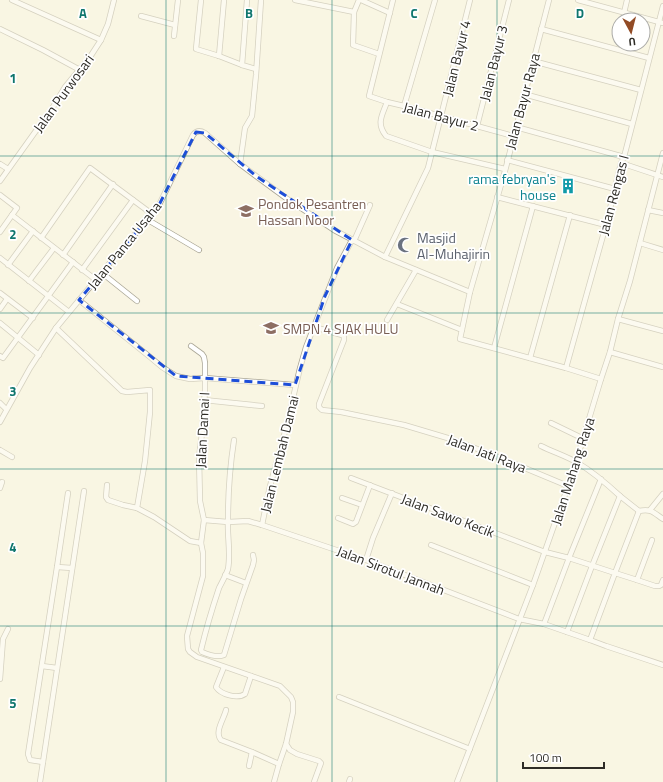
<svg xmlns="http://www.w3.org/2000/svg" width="663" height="782" font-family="'Titillium Web',sans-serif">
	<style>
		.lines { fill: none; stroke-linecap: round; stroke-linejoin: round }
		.minor-casing { stroke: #a9a594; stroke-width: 6 }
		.minor { stroke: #fff; stroke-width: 4.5 }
		.marked { fill: none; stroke: #1d4ed8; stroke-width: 3; stroke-dasharray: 8 5; stroke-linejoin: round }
		.grid { fill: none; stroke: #0f766e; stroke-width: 1; stroke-opacity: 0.55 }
		.labels { text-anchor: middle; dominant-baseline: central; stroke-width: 3.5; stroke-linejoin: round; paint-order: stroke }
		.street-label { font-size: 14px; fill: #2e2c26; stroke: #fff }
		.culture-label { font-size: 14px; fill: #0d838f; stroke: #fff; text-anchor: end }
		.education-label { font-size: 14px; fill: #785e54; stroke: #fff; text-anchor: start }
		.worship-label { font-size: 14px; fill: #5b616d; stroke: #fff; text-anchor: start }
		.grid-label { font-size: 13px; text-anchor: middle; font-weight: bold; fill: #0f766e; stroke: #fff; stroke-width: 3.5; stroke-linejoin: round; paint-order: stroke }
	</style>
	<rect width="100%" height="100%" fill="#f9f5e3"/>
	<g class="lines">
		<g class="minor-casing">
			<g id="minor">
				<path d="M12 0 101 40"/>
				<path d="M201 0 196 49 219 56 242 65"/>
				<path d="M247 0 242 65 256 69"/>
				<path d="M295 0 354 12 353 45 379 54"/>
				<path d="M361 0 390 13"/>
				<path d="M393 0 369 96 387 102 404 106 513 136"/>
				<path d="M549 0 505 171 470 292 460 339 566 368 601 379"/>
				<path d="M578 0 663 23"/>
				<path d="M354 12 359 0"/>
				<path d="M624 13 627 0"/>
				<path d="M141 16 175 25"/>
				<path d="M0 29 43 50 80 70"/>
				<path d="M541 29 649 58"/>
				<path d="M174 36 178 0"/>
				<path d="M219 56 224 0"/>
				<path d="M533 61 641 90"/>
				<path d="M524 94 632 124"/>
				<path d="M387 102C382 116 376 123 386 136L432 152 505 169"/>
				<path d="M404 106 435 0"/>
				<path d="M477 126 509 0"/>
				<path d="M516 127 624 157"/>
				<path d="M507 160 615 189"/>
				<path d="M621 163 663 177"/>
				<path d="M0 164 8 169"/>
				<path d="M240 164 245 128 252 116 256 75 261 0"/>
				<path d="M0 181 53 107 65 87 90 57 101 40 108 24 114 0"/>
				<path d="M0 195 17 208 0 232"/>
				<path d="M497 197 606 225"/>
				<path d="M648 210 663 213"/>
				<path d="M12 215 96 280"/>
				<path d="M148 220 199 250"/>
				<path d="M41 238 90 168 152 214"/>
				<path d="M354 241 370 205"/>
				<path d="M640 243 663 250"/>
				<path d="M63 255 113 184"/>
				<path d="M385 257 428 168 470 0"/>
				<path d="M0 258 69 312"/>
				<path d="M8 265 33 231"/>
				<path d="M82 270 133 200"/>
				<path d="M102 273 137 301"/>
				<path d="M29 281 54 248"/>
				<path d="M0 293 33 318"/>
				<path d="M79 300 150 357 162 367 176 376 190 379 205 378 295 385"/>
				<path d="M397 304 462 330"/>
				<path d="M0 309 7 299"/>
				<path d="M618 319 663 331"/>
				<path d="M387 320 416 270"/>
				<path d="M0 323 39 355"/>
				<path d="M314 327 342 335 344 336V340L319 404V407L322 410 341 412 404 425 451 439 496 456 568 486"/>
				<path d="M56 328 122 391 127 392 150 390V412L145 461 137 508 154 517 190 541 201 543"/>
				<path d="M191 346 202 354 204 357 205 363V390L202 433 199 457 200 501 204 520"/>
				<path d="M494 348 533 206"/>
				<path d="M610 352 663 367"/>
				<path d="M0 356 3 358 73 262"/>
				<path d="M530 358 570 215"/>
				<path d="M566 368 606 225 621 163 624 157 663 6"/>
				<path d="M204 400 262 406"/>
				<path d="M0 403 6 409"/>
				<path d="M0 422 30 368 56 328 123 247 148 220 159 205 193 135C196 131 200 130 205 133L240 164 256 176 286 198 334 230 385 257 470 292"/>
				<path d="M551 423 584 439"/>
				<path d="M234 440C230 466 228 493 228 520 227 536 231 553 228 569 226 575 222 582 219 588 212 609 206 629 201 650L202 652C209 655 217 658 224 655L241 599 253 565 254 560 253 555"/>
				<path d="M541 446C553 452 566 456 578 463 593 472 607 484 620 496L592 566 567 632"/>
				<path d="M0 450 12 457"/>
				<path d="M107 485 106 497 108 500 123 505 137 508"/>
				<path d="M0 488 2 482"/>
				<path d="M620 496 639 511"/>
				<path d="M342 498 362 505"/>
				<path d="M650 510 663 494"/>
				<path d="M338 518 353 524 356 522 370 485"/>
				<path d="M262 525 270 486 286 428 300 368 306 347 337 268 352 240"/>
				<path d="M652 540 637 580 615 573 639 511C651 508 654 513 663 519"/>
				<path d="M431 545 533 585"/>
				<path d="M366 560 373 538 392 493"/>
				<path d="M57 567 72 568"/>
				<path d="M225 575 246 583"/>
				<path d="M637 580 655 586H659L661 585 663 580"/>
				<path d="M544 624 569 558 601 479"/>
				<path d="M590 640 606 646 663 665"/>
				<path d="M42 666 57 668"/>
				<path d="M224 667 216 687C221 695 238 699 245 694L251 676"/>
				<path d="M0 679 3 639 8 629"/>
				<path d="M339 697 470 749"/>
				<path d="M226 710C224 719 214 732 221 740L252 752"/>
				<path d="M286 744 290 750 297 754 319 761 321 763 314 782"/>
				<path d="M43 762 30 760 28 754 57 567 68 493"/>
				<path d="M249 766 252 752 279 764"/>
				<path d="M40 782 84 491"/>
				<path d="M274 782 279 764 286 744 293 712V702L291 697 280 686 197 657 190 652 188 649 187 636 203 576V553L201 543 204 520 228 522 248 521 262 525 366 560 519 619 544 624 590 640 615 573 569 558 545 552 351 478"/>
				<path d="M349 782 350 779"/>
				<path d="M457 782 533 585 568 486 570 482 601 379 610 352 618 319 630 281 663 153"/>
			</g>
		</g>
		<use href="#minor" class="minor"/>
	</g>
	<path d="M0 0H663V782H0ZM196 132 205 133 256 176 352 240 325 296 295 385 176 376 79 300 159 205Z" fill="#f9f5e3" fill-opacity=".55" fill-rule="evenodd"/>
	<path class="marked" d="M196 132 205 133 256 176 352 240 325 296 295 385 176 376 79 300 159 205Z"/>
	<path class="grid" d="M166 0V782M332 0V782M497 0V782M0 156H663M0 313H663M0 469H663M0 626H663"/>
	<defs>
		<g id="building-bare" transform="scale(1.2)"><path d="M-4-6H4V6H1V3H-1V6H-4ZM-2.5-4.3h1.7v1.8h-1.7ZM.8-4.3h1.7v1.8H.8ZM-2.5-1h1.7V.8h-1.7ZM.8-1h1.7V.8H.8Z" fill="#0f9aa8" stroke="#fff" stroke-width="2.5" paint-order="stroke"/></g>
		<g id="school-bare" transform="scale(1.2)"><path d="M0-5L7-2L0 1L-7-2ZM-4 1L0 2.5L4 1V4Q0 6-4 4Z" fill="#8d6e63" stroke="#fff" stroke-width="2.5" paint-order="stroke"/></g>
		<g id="mosque-bare" transform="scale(1.2)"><path d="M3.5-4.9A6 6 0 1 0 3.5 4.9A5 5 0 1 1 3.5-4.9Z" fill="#6b7280" stroke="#fff" stroke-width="2.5" paint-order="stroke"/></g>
	</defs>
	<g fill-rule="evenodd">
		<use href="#building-bare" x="568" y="186"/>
		<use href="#school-bare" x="246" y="211"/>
		<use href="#mosque-bare" x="405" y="245"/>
		<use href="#school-bare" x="271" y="328"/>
	</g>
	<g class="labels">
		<g class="street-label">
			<text transform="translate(456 58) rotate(-76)">Jalan Bayur 4</text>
			<text transform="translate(493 63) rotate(-76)">Jalan Bayur 3</text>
			<text transform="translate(63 93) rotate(-54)">Jalan Purwosari</text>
			<text transform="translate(522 101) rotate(-75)">Jalan Bayur Raya</text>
			<text transform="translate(441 116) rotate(15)">Jalan Bayur 2</text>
			<text transform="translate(613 195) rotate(-75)">Jalan Rengas I</text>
			<text transform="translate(124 245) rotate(-51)">Jalan Panca Usaha</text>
			<text transform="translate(202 430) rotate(-87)">Jalan Damai I</text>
			<text transform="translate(487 453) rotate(21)">Jalan Jati Raya</text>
			<text transform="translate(279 454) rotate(-76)">Jalan Lembah Damai</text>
			<text transform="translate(572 471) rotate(-72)">Jalan Mahang Raya</text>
			<text transform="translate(448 515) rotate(21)">Jalan Sawo Kecik</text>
			<text transform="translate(391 570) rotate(21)">Jalan Sirotul Jannah</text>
		</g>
		<g class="culture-label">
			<text x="556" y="178">rama febryan's<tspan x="556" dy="16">house</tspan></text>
		</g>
		<g class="education-label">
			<text x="258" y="203">Pondok Pesantren<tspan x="258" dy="16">Hassan Noor</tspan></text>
			<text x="283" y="328">SMPN 4 SIAK HULU</text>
		</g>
		<g class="worship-label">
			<text x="417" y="237">Masjid<tspan x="417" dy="16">Al-Muhajirin</tspan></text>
		</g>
	</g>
	<g class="grid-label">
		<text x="83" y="18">A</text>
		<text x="249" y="18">B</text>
		<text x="414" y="18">C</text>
		<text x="580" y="18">D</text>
		<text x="13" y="83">1</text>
		<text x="13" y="239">2</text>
		<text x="13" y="396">3</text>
		<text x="13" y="552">4</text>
		<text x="13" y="708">5</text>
	</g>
	<g transform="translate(631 32) rotate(173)"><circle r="19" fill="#ffffff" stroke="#ababa8"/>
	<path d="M0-3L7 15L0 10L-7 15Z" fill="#924b25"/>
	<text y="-6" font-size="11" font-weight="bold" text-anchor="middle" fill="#2e2c26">U</text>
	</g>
	<path d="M523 762v6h81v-6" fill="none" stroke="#2e2c26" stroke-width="2"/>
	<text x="529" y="762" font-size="12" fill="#2e2c26" stroke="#ffffff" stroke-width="3" paint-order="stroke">100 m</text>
</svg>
